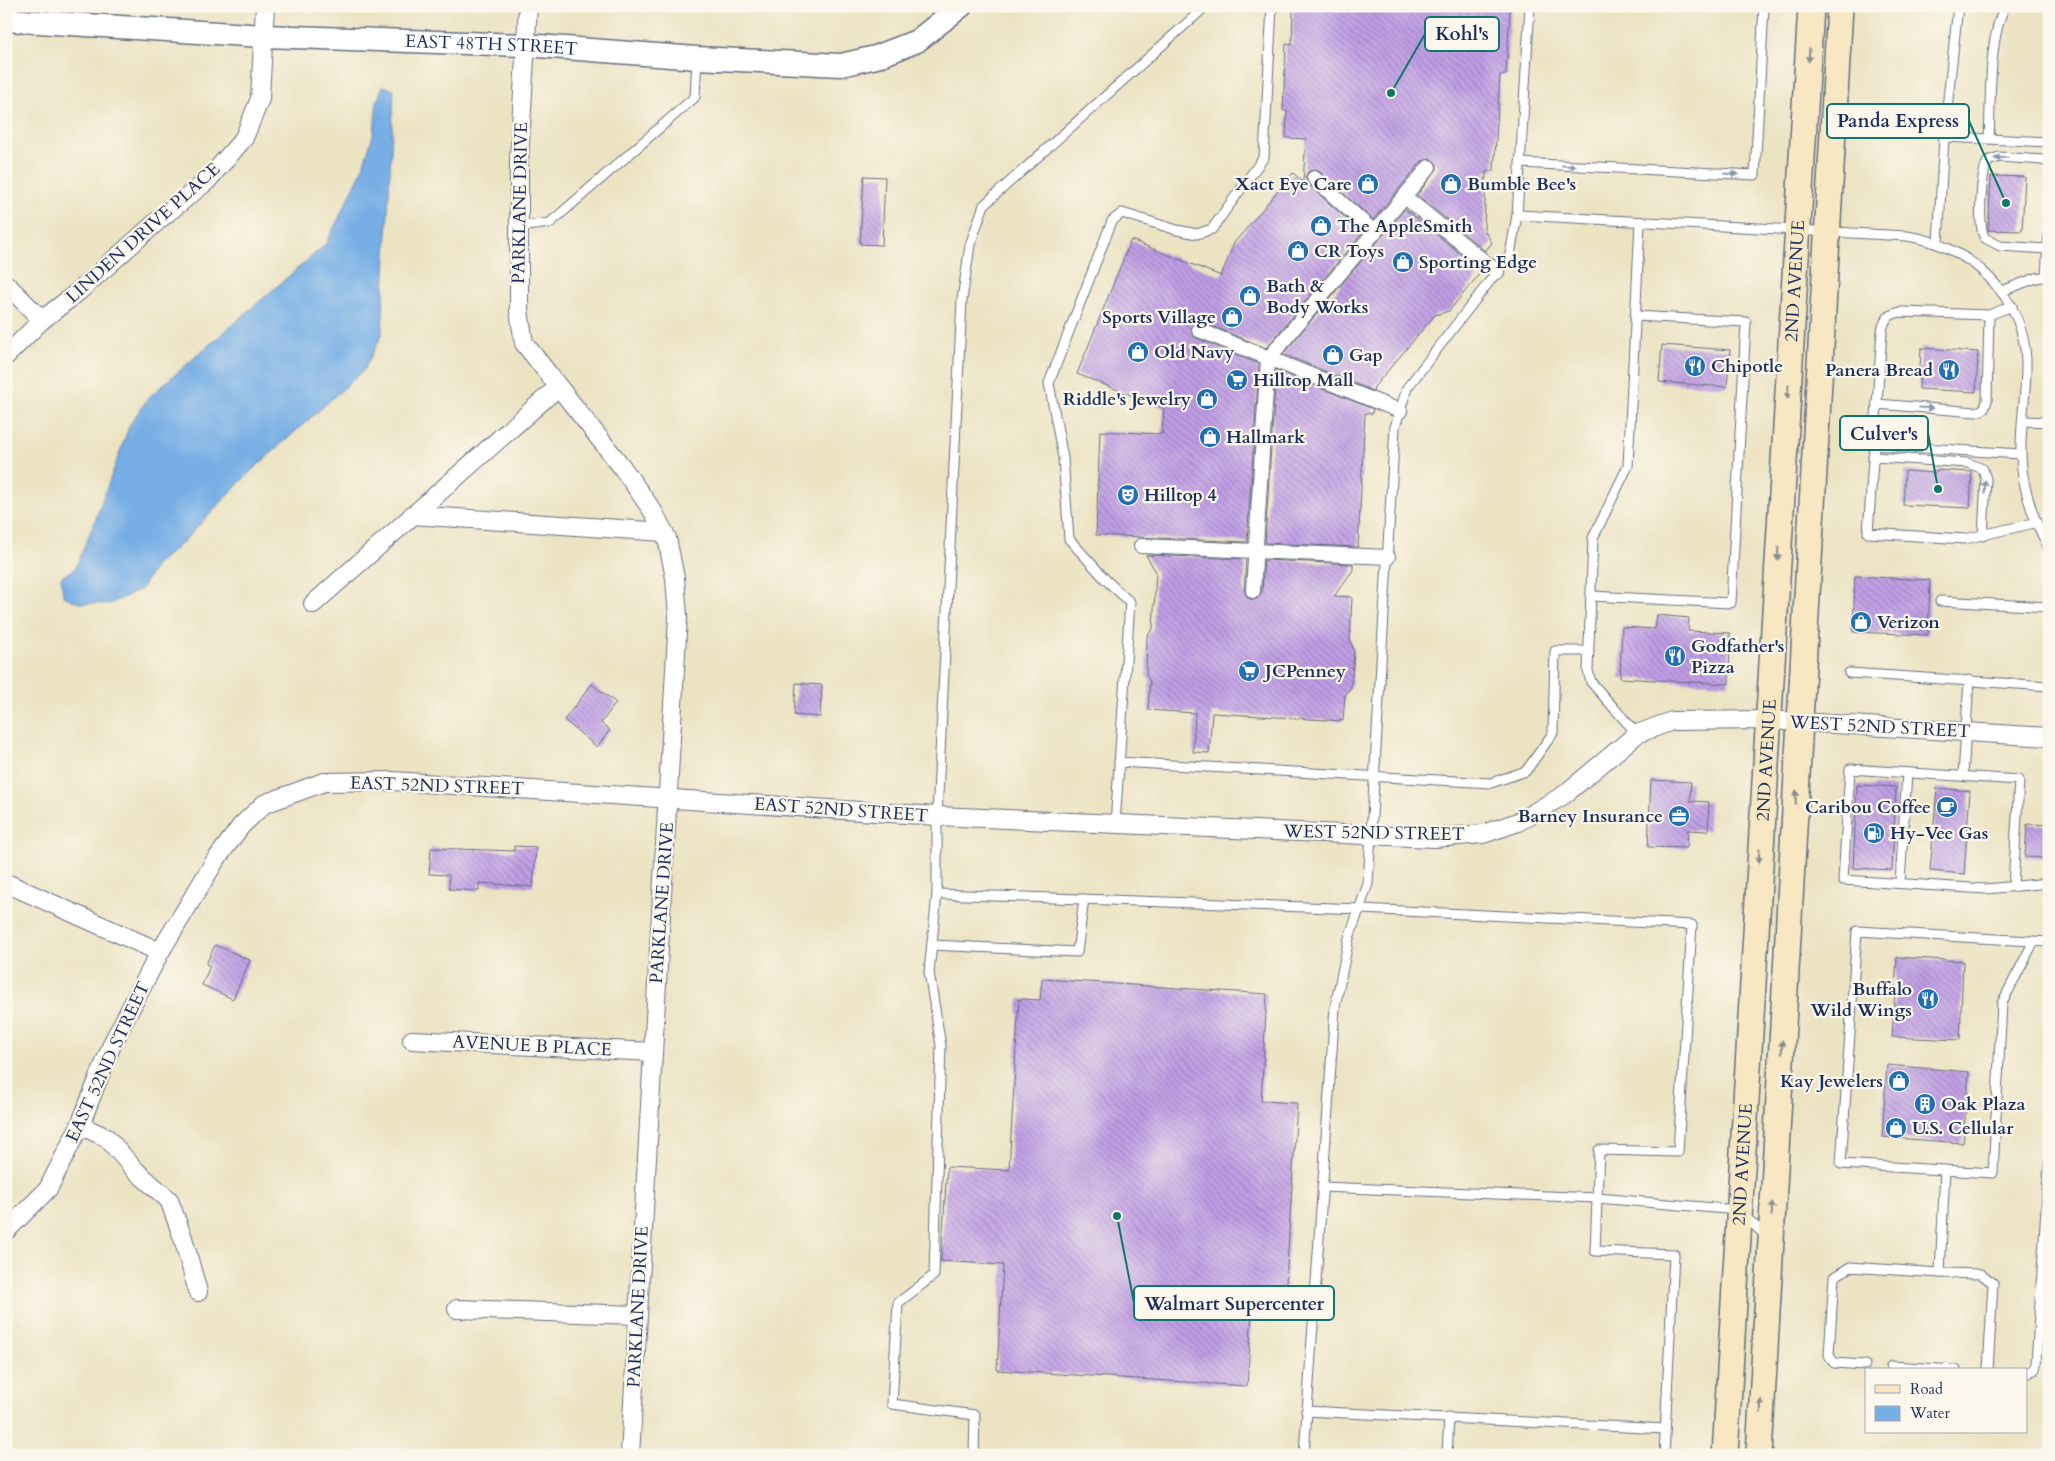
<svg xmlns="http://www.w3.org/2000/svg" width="2055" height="1461" font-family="Cardo,serif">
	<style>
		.water { fill: #76aee5; stroke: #486ea2 }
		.building { fill: url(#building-back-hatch) }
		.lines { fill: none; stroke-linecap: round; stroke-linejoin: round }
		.service-casing { stroke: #646e81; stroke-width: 11 }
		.pedestrian-casing { stroke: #646e81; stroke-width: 16 }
		.minor-casing { stroke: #646e81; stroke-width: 20 }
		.tertiary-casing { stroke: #646e81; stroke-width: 25 }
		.secondary-casing { stroke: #646e81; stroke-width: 28 }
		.service { stroke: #fff; stroke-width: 9 }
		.pedestrian { stroke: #fff; stroke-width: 14 }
		.minor { stroke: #fff; stroke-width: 18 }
		.tertiary { stroke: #fff; stroke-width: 22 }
		.secondary { stroke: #f7e8c3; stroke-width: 25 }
		.oneway { fill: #898c90 }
		.oneway2 { fill: #8d97ae }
		.labels { text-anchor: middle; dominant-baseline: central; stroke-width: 4.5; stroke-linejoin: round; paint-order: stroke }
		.street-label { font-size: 18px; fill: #1b2f5e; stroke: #fbf7ec }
		.poi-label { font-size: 18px; font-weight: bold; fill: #1b2f5e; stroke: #fbf7ec; text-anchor: start }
		.leader { fill: none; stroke: #0f766e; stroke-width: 2 }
		.callout-dot { fill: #0f766e; stroke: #fbf7ec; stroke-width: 2 }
		.callout { fill: #fbf7ec; stroke: #0f766e; stroke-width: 2 }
		.callout-label { font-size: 19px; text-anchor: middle; font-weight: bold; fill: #1b2f5e }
	</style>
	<defs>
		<pattern id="building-back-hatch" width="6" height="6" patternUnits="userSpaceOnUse" patternTransform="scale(1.25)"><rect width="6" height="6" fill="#c09ee5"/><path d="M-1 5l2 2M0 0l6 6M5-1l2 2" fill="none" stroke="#9b81bd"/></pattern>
	</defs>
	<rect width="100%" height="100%" fill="#fbf7ec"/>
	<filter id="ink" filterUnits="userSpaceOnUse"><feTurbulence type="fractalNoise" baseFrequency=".02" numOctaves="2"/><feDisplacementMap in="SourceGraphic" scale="10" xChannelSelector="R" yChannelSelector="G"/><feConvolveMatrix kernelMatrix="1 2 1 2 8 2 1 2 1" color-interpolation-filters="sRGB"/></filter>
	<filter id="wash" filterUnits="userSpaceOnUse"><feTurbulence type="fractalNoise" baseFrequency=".0096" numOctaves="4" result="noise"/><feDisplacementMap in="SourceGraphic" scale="20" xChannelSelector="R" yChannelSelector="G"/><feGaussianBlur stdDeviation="1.12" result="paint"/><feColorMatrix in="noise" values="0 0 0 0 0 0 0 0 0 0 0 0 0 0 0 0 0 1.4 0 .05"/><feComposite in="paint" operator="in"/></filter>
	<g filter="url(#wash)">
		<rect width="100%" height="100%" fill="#ece3c3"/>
		<path class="water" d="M383 86 394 90 382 335 364 370 249 473 185 540 157 564 140 590 109 604 79 603 63 596 61 577 75 569 95 521 130 424 149 397 326 244 361 173 374 132 377 101Z"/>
		<g id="blocks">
			<g class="building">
				<path d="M1293 6H1505V9H1510L1506 75H1500L1494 171H1486L1484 230 1492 243 1485 251 1417 195 1437 169V164L1431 159 1422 161 1373 220 1320 172 1315 169 1308 172 1305 177 1308 184 1362 233 1266 348 1202 322 1194 323 1191 327 1192 335 1196 338 1259 364 1247 542 1096 535 1100 431 1162 434 1164 408 1077 374 1131 240 1221 276 1234 243 1293 173 1303 182 1306 139 1286 138 1287 111H1283L1286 44 1292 45Z"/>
				<path d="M864 176 885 177 882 245 860 244Z"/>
				<path d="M1991 176 2025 177 2022 231 1988 230Z"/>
				<path d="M1405 209 1482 271 1449 311 1435 315 1374 387 1373 391 1283 354Z"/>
				<path d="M1662 345 1730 350 1727 387 1659 382Z"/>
				<path d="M1921 348 1978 352 1976 392 1919 389Z"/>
				<path d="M1276 370 1373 409 1372 414 1365 413 1358 547 1265 543Z"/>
				<path d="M1936 470 1972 472 1970 508 1903 505 1905 471 1935 473Z"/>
				<path d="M1146 555 1246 559 1244 591 1248 598 1253 600 1257 599 1262 592 1264 560 1353 564V570L1334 596 1352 597 1350 639 1354 652 1351 687 1345 695 1343 721 1212 713 1209 753 1193 752 1195 713 1148 710 1150 681 1146 675 1147 636 1153 629 1156 572Z"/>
				<path d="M1855 576 1930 580 1928 635 1853 632Z"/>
				<path d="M1657 615 1689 618 1688 631 1730 633 1729 684 1620 678 1622 627 1655 629Z"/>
				<path d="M796 683 822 685 820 717 794 715Z"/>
				<path d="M592 684 616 703 601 723 610 730 597 747 564 720Z"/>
				<path d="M1651 780 1691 782 1690 801 1709 802 1708 831 1688 830 1687 848 1648 847Z"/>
				<path d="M1857 785 1896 787 1892 870 1853 868Z"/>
				<path d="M1937 788 1970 791 1964 874 1930 871Z"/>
				<path d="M2027 824 2049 825V858L2025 857Z"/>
				<path d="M514 846 536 847 533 887 479 883V891L449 889V875L429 874 431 848 514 851Z"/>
				<path d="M215 945 250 960 233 999 202 985 210 966 206 964Z"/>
				<path d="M1897 957 1963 961 1960 1040 1892 1037Z"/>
				<path d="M1042 979 1267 994 1261 1101 1297 1103 1285 1300 1253 1298 1247 1386 997 1370 1003 1265 941 1261 947 1167 1009 1170 1019 999 1040 1000Z"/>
				<path d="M1887 1065 1969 1072 1963 1143 1882 1137Z"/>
			</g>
		</g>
	</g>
	<g filter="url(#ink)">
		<use href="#blocks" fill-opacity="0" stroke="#646e81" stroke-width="1"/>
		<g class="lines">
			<g class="service-casing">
				<g id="service">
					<path d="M1944 137 2049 142"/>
					<path d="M1989 139C1991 101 1988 40 2005 6"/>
					<path d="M1520 163 1755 175 1764 6"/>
					<path d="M1517 215 1907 236C1969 245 2023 295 2026 360 2027 391 2020 423 2021 455 2022 489 2033 519 2049 548"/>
					<path d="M519 227 550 223 695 97 697 58"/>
					<path d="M1938 243 1944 137 1958 6"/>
					<path d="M2047 249 2000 246 1985 238C1977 228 1981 172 1988 161L1999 157 2043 160 2049 163"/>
					<path d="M2046 276 2049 230"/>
					<path d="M2002 291 2036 278 2049 276"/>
					<path d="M2012 306 1989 315 1902 312C1890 313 1884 319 1882 331L1868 533 1965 539 2034 523"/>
					<path d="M1877 404 1976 412 1984 409 1987 401 1989 315"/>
					<path d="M2024 421 2049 422"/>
					<path d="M1874 445 2021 454"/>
					<path d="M1873 457 1968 463 1983 469 1986 479 1983 536"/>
					<path d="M1591 596 1731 603 1746 322 1635 316"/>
					<path d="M1940 601 2047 607"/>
					<path d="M1849 673 2049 686"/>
					<path d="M1637 734 1591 682 1588 671 1593 538 1628 466 1640 223"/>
					<path d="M1119 762 1491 783 1526 771 1553 733 1555 651H1589"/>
					<path d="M1963 776 1969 680"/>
					<path d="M1115 825 1130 602 1106 580 1069 539 1063 458 1049 383 1112 221 1122 213 1177 230 1197 234 1212 229 1264 157 1272 6"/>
					<path d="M1900 883 1907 773"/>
					<path d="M2013 887 2019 780 1850 769 1843 880 1986 889 2049 883"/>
					<path d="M937 894 1361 909 1692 925 1678 1152 1599 1150 1595 1251 1674 1254 1664 1455"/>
					<path d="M2034 941 2002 1003 1993 1173 1841 1164 1857 931 2049 942"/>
					<path d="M932 945 1077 952 1084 899"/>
					<path d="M1322 1187 1597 1198 1738 1210 1767 1237"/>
					<path d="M1940 1273 1981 1274 1993 1283 1988 1370"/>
					<path d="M1865 1365 1834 1363 1829 1355 1834 1277 1850 1267 1940 1273 1945 1170"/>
					<path d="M1891 1366 1956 1370"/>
					<path d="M2026 1374 2035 1369 2036 1364 2049 1162"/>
					<path d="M1306 1411 1665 1429"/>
					<path d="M974 1455 975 1415 892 1404 898 1303 934 1275 941 1046 929 972 937 894V816L962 300 970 245 984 205 1206 6"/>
					<path d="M1304 1455 1335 1007 1349 938 1368 884 1395 427 1407 388 1510 255 1517 215 1530 6"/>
					<path d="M1447 1455 1449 1417"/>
				</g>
			</g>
			<g class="pedestrian-casing">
				<g id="pedestrian">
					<path d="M1314 178 1375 233"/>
					<path d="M1405 197 1497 272"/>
					<path d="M1199 330 1400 411"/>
					<path d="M1141 546 1388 557"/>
					<path d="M1253 591 1268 359 1429 167"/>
				</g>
			</g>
			<g class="minor-casing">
				<g id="minor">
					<path d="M528 6 519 160V311L524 343 622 467 654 513 667 538 675 578 678 617 630 1455"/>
					<path d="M6 284 42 320"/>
					<path d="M6 356 42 320 78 292 161 218 207 181 244 138 260 99 265 6"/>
					<path d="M412 515 664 532"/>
					<path d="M313 604 558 387"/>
					<path d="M6 883 160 952"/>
					<path d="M412 1040 653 1052"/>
					<path d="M80 1125 107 1138 135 1170 169 1200 183 1238 198 1292"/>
					<path d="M6 1231 48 1189 80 1125 113 1042 160 952 215 861 241 826 264 804 324 782 393 781 937 816 1434 838 1483 834 1518 822 1564 795 1637 734 1672 721 1767 720 2049 737"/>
					<path d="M457 1309 638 1315"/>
				</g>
			</g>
			<g class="tertiary-casing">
				<g id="tertiary">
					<path id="s1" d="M6 20 264 36 525 45 697 58 841 65 876 57 917 41 961 6"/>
				</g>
			</g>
			<g class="secondary-casing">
				<g id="secondary">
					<path id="s2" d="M1725 1455 1811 6"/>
					<path d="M1759 1455 1840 6"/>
				</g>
			</g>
			<use href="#service" class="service"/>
			<use href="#pedestrian" class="pedestrian"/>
			<use href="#minor" class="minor"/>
			<use href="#tertiary" class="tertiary"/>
			<use href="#secondary" class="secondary"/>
		</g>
		<defs><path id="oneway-solid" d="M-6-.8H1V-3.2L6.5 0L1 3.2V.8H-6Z" transform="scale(1.25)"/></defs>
		<g class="oneway">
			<use href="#oneway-solid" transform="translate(1809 55) rotate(93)"/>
			<use href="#oneway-solid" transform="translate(1788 392) rotate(94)"/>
			<use href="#oneway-solid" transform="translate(1778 554) rotate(94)"/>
			<use href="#oneway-solid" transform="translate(1796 797) rotate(-87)"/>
			<use href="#oneway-solid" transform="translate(1759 856) rotate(93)"/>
			<use href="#oneway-solid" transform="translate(1782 1047) rotate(-87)"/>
			<use href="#oneway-solid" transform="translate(1772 1209) rotate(-87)"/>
			<use href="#oneway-solid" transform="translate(1761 1406) rotate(-87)"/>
		</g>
		<g class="oneway2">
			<use href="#oneway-solid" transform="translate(2001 158) rotate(177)"/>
			<use href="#oneway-solid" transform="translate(1569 166) rotate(3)"/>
			<use href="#oneway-solid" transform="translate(1731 174) rotate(3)"/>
			<use href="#oneway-solid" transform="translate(1926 408) rotate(4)"/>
			<use href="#oneway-solid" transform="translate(1985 487) rotate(-87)"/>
		</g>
	</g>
	<defs>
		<g id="shop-disc" transform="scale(1.125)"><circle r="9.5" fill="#1f6fb2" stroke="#fbf7ec"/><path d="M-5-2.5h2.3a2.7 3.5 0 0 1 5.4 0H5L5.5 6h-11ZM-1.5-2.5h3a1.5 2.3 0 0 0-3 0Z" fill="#fff"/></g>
		<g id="restaurant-disc" transform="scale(1.125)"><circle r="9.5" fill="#1f6fb2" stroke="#fbf7ec"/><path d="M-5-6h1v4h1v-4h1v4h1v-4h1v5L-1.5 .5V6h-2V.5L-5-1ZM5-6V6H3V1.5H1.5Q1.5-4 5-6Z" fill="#fff"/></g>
		<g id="supermarket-disc" transform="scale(1.125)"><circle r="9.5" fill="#1f6fb2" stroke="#fbf7ec"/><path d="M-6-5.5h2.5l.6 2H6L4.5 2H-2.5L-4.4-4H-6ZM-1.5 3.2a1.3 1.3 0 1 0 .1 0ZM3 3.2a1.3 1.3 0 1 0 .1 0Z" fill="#fff"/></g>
		<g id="theatre-disc" transform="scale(1.125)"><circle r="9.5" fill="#1f6fb2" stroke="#fbf7ec"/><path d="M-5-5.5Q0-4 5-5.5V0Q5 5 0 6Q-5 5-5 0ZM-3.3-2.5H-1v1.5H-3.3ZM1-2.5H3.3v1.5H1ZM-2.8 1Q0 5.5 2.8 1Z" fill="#fff"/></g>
		<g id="cafe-disc" transform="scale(1.125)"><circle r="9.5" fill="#1f6fb2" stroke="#fbf7ec"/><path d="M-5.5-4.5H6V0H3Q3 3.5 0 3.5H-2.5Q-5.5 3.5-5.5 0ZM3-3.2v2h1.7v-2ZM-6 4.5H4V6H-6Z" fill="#fff"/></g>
		<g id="office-disc" transform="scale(1.125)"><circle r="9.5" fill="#1f6fb2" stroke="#fbf7ec"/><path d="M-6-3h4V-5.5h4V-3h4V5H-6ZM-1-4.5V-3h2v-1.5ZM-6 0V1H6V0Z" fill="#fff"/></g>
		<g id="fuel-disc" transform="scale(1.125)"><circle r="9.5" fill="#1f6fb2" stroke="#fbf7ec"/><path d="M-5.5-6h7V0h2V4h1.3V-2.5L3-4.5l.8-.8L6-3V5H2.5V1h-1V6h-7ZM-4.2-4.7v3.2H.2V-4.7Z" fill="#fff"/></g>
		<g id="building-disc" transform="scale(1.125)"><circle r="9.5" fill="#1f6fb2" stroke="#fbf7ec"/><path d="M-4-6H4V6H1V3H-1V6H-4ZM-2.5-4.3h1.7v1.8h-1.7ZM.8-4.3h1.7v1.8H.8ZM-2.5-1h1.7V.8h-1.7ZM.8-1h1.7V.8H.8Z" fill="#fff"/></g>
	</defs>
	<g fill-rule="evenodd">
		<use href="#shop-disc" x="1368" y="184"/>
		<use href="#shop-disc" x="1451" y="184"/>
		<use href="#shop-disc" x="1321" y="226"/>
		<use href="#shop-disc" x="1298" y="251"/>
		<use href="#shop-disc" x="1403" y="262"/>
		<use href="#shop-disc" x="1250" y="296"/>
		<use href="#shop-disc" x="1232" y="317"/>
		<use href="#shop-disc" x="1138" y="352"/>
		<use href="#shop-disc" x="1333" y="355"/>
		<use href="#restaurant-disc" x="1695" y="366"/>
		<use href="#restaurant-disc" x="1949" y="370"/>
		<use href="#supermarket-disc" x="1237" y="380"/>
		<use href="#shop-disc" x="1207" y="399"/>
		<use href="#shop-disc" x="1210" y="437"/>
		<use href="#theatre-disc" x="1128" y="495"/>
		<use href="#shop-disc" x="1861" y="622"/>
		<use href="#restaurant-disc" x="1675" y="656"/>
		<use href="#supermarket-disc" x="1249" y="671"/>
		<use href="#cafe-disc" x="1947" y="807"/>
		<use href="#office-disc" x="1679" y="816"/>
		<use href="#fuel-disc" x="1874" y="833"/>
		<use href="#restaurant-disc" x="1928" y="999"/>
		<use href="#shop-disc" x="1899" y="1081"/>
		<use href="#building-disc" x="1925" y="1104"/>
		<use href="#shop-disc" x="1896" y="1128"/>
	</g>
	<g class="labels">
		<g class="street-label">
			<text stroke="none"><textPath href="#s1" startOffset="486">EAST 48TH STREET</textPath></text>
			<text transform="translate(520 203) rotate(-89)">PARKLANE DRIVE</text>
			<text transform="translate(143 233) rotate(-42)">LINDEN DRIVE PLACE</text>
			<text stroke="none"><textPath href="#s2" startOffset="1176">2ND AVENUE</textPath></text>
			<text transform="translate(1880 727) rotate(3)">WEST 52ND STREET</text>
			<text stroke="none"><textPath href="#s2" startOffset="696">2ND AVENUE</textPath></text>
			<text transform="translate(437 786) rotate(2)">EAST 52ND STREET</text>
			<text transform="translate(841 810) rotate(4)">EAST 52ND STREET</text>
			<text transform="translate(1374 833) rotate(1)">WEST 52ND STREET</text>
			<text transform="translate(662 903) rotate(-86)">PARKLANE DRIVE</text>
			<text transform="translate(532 1046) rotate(3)">AVENUE B PLACE</text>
			<text transform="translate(108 1062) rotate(-65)">EAST 52ND STREET</text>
			<text stroke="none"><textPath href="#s2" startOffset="291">2ND AVENUE</textPath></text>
			<text transform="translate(638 1307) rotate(-87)">PARKLANE DRIVE</text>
		</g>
		<g class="poi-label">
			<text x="1352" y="184" text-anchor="end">Xact Eye Care</text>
			<text x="1467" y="184">Bumble Bee's</text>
			<text x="1337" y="226">The AppleSmith</text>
			<text x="1314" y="251">CR Toys</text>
			<text x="1419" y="262">Sporting Edge</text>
			<text x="1266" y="286">Bath &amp;<tspan x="1266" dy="21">Body Works</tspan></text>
			<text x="1216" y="317" text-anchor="end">Sports Village</text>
			<text x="1154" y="352">Old Navy</text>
			<text x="1349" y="355">Gap</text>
			<text x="1711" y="366">Chipotle</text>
			<text x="1933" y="370" text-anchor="end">Panera Bread</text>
			<text x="1253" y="380">Hilltop Mall</text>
			<text x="1191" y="399" text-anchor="end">Riddle's Jewelry</text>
			<text x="1226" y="437">Hallmark</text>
			<text x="1144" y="495">Hilltop 4</text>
			<text x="1877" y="622">Verizon</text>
			<text x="1691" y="646">Godfather's<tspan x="1691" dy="21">Pizza</tspan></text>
			<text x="1265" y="671">JCPenney</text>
			<text x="1931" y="807" text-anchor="end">Caribou Coffee</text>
			<text x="1663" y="816" text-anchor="end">Barney Insurance</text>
			<text x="1890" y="833">Hy-Vee Gas</text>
			<text x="1912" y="989" text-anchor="end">Buffalo<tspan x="1912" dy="21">Wild Wings</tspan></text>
			<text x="1883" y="1081" text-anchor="end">Kay Jewelers</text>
			<text x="1941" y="1104">Oak Plaza</text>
			<text x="1912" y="1128">U.S. Cellular</text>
		</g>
	</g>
	<path class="leader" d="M1391 93L1425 34M2006 203L1969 121M1938 489L1928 433M1117 1216L1134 1303"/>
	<g class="callout-dot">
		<circle cx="1391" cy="93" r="5"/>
		<circle cx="2006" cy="203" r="5"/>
		<circle cx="1938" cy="489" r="5"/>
		<circle cx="1117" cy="1216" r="5"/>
	</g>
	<g class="callout">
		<rect x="1425" y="17" width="74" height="34" rx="5"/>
		<rect x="1827" y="104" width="142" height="34" rx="5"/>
		<rect x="1840" y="416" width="88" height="34" rx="5"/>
		<rect x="1134" y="1286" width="200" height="34" rx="5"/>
	</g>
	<g class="callout-label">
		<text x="1462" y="40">Kohl's</text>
		<text x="1898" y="127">Panda Express</text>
		<text x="1884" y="440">Culver's</text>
		<text x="1234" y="1310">Walmart Supercenter</text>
	</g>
	<rect width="2055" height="1461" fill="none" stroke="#fbf7ec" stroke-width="25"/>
	<rect x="1865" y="1368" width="162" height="65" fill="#fbf7ec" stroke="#a1a7b3"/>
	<rect x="1875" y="1385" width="25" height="8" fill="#f7e8c3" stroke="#a1a7b3"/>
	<text x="1910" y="1394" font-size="15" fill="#1b2f5e">Road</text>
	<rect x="1875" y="1406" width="25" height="15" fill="#76aee5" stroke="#a1a7b3"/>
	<text x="1910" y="1418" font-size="15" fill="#1b2f5e">Water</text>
</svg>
